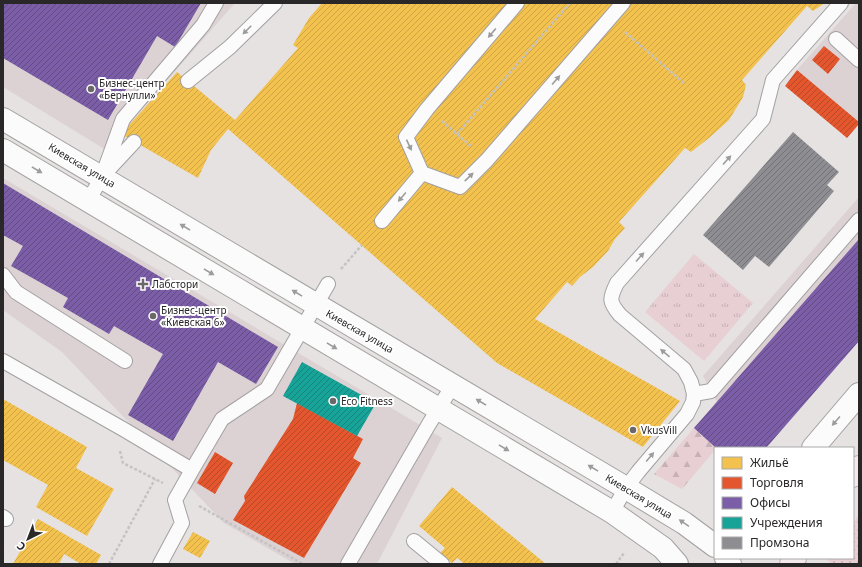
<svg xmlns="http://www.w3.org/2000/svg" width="862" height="567" font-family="'Noto Sans',sans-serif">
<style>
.built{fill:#dcd2d3}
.grass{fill:url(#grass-dots)}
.forest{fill:url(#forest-firs)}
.park{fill:url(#park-tufts)}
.homes{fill:url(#homes-hatch)}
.shops{fill:url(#shops-hatch)}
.offices{fill:url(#offices-hatch)}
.public{fill:url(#public-hatch)}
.industry{fill:url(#industry-hatch)}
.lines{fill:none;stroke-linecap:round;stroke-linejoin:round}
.service-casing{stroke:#a3a0a1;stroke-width:16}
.minor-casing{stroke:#a3a0a1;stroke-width:24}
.tertiary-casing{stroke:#a3a0a1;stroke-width:24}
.primary-casing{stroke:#bcabaf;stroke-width:24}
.path{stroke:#c4c3c3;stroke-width:2.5;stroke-dasharray:3 2;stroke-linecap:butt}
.service{stroke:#fbfbfb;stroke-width:14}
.minor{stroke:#fbfbfb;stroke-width:22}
.tertiary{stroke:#fbfbfb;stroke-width:22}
.primary{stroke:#f4eaed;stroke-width:22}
.oneway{fill:#9d9c9c}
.poi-dot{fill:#6c6869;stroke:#fff;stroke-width:1.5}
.labels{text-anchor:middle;stroke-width:4;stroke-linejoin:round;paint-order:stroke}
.poi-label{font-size:10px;fill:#2a2728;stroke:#fff;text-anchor:start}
.street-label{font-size:10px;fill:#2a2728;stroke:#fff}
</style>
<defs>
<pattern id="grass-dots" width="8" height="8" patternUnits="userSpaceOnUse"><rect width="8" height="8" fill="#e7cfd4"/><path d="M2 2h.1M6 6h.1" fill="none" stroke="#c6b2b6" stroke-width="1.8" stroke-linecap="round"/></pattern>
<pattern id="forest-firs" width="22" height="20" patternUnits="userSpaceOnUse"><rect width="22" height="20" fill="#e7cfd4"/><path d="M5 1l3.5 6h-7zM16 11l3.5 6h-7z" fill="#c6b2b6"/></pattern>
<pattern id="park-tufts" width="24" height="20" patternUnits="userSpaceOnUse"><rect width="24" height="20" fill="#e7cfd4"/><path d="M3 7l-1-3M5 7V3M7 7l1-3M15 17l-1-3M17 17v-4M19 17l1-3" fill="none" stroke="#c6b2b6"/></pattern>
<pattern id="homes-hatch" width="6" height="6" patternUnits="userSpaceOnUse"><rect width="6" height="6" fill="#f2c14e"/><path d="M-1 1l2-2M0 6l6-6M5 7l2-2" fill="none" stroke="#d0a644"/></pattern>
<pattern id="shops-hatch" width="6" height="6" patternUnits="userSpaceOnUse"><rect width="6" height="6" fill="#e4572e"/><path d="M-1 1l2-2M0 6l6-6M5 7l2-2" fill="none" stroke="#b94827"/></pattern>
<pattern id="offices-hatch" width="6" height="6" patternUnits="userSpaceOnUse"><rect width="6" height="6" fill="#7b5ea7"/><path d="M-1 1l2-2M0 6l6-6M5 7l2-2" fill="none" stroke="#604a80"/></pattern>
<pattern id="public-hatch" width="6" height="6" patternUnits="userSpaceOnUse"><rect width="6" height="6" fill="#17a398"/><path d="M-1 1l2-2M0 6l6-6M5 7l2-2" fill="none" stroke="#15857c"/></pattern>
<pattern id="industry-hatch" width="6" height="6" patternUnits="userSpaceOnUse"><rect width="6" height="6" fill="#8d8d92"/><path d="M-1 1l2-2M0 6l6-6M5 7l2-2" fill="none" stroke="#737377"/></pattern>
</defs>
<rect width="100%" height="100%" fill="#e6e2e2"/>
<!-- built -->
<path class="built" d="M 3,3 L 235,3 L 106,150 L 3,87 Z
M 856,3 L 859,3 L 859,122 L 797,70 Z
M 3,178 L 442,438 L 377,564 L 295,564 L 224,523 L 62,352 L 3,310 Z
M 859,197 L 859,341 L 766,448 L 716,448 L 694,428 L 717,402 L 703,376 Z"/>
<!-- grass -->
<path class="grass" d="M 859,515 L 859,561 L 857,564 L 832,564 L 827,560 L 828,558 L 853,558 L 853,523 Z"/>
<!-- forest -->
<path class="forest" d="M 694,428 L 716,448 L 715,448 L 715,450 L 682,489 L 654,474 Z"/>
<!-- park -->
<path class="park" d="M 694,254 L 753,303 L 704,361 L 645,312 Z"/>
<!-- homes -->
<path class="homes" d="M 322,3 L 825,3 L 813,11 L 807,6 L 742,80 L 746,85 L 743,97 L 729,120 L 709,138 L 691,152 L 685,148 L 619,222 L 625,228 L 615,239 L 608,251 L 593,267 L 580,277 L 572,286 L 567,282 L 535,319 L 680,401 L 643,447 L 497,363 L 228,129 L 211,150 L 198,178 L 121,134 L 177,72 L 235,120 L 298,48 L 293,45 L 309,18 Z
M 3,399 L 87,447 L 76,468 L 114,489 L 87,536 L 36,507 L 48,485 L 3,460 Z
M 452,487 L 546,564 L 465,564 L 457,558 L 452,563 L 440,553 L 445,548 L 419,526 Z
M 38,519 L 101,555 L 96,564 L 81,564 L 64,554 L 59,564 L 13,564 Z
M 193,532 L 210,541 L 200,558 L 183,549 Z"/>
<!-- shops -->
<path class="shops" d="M 824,46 L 840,59 L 828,74 L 812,60 Z
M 797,70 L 859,122 L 859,124 L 847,138 L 785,86 Z
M 297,403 L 363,439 L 353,458 L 361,463 L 304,558 L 233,520 L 245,501 L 244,496 L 293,419 Z
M 215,452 L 233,463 L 215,494 L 197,483 Z"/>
<!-- offices -->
<path class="offices" d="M 3,3 L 201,3 L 175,47 L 157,36 L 108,120 L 3,58 Z
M 3,183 L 278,347 L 256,384 L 218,362 L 173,441 L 128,415 L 163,354 L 114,326 L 109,334 L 63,307 L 68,298 L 11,266 L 23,246 L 3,235 Z
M 859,239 L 859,341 L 766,448 L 716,448 L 694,428 Z"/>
<!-- public -->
<path class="public" d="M 302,362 L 376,403 L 357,436 L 283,396 Z"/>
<!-- industry -->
<path class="industry" d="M 793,132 L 839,172 L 827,185 L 834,191 L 769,267 L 755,256 L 743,270 L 703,235 Z"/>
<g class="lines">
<!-- service casing -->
<g class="service-casing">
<path id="service" d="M 517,3 L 427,109 L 406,137 L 422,173 L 460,187 L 487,160 L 623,3
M 836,39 L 859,60
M 188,81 L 230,47 L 275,3
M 107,171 L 134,142
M 88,201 L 102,177 L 123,119 L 203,25 L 216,3
M 382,221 L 422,173
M 3,275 L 16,292 L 125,361
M 3,361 L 123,429 L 192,470 L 222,419 L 267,389 L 328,284
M 694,394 L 711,391 L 859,220
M 612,512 L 626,488 L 638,472 L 687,414 L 693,402 L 694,394 L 691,382 L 684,369 L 620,315 C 609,302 609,299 617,283 L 763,119 L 773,80 L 841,3
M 3,517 L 6,519
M 414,541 L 442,564
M 160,564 L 182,523 L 175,500 L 192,470
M 348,564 L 429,424 L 453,385"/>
</g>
<!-- minor casing -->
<g class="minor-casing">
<path id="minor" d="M 3,119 L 626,488 L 684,523 L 715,546
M 813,448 L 859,394
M 726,558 L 730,564"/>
</g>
<!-- tertiary casing -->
<g class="tertiary-casing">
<path id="tertiary" d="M 3,150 L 612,512 L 663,548 L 677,564"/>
</g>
<!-- primary casing -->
<g class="primary-casing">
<path id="primary" d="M 853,476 L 859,467
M 791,564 L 795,558"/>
</g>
<!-- path -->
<path class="path" d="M 625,32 L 685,84
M 442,121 L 472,147
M 457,134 L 570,3
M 341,269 L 362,245
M 120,451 L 123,463 L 163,483
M 199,506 L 303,564
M 109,564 L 155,479
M 616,564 L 624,553"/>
<!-- service -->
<use href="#service" class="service"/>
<!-- minor -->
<use href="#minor" class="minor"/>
<!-- tertiary -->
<use href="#tertiary" class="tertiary"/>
<!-- primary -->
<use href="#primary" class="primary"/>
</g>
<!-- one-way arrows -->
<defs><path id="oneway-solid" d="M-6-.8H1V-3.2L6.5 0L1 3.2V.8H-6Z"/></defs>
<g class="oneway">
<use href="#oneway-solid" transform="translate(247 30) rotate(135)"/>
<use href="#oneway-solid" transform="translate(492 33) rotate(130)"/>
<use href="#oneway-solid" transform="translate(556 80) rotate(-49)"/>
<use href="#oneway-solid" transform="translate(409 145) rotate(65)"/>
<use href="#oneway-solid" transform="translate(727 160) rotate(-48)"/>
<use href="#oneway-solid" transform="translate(37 170) rotate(31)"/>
<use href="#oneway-solid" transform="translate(469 177) rotate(-44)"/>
<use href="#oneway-solid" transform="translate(402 197) rotate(130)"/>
<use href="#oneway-solid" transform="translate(185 227) rotate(-149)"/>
<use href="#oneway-solid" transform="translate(640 257) rotate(-48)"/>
<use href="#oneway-solid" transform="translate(209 272) rotate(31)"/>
<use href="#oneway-solid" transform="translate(297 293) rotate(-149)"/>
<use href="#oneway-solid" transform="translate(332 346) rotate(31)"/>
<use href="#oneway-solid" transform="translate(665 353) rotate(-140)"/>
<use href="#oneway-solid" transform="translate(481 402) rotate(-149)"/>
<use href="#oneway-solid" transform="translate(836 421) rotate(131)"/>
<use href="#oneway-solid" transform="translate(504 448) rotate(31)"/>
<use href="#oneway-solid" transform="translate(650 457) rotate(-50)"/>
<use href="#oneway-solid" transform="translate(593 468) rotate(-149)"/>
<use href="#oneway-solid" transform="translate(684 523) rotate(-146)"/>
</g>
<!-- markers -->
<g class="poi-dot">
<circle cx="91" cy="89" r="4"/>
<path d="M141 278h4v4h4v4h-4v4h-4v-4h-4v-4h4z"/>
<circle cx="153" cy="316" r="4"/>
<circle cx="333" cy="401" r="4"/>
<circle cx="633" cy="430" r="4"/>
</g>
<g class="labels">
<!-- poi labels -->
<g class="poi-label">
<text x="99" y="87">Бизнес-центр<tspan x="99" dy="12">«Бернулли»</tspan></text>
<text x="152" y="288">Лабстори</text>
<text x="161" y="314">Бизнес-центр<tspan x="161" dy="12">«Киевская 6»</tspan></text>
<text x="341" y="405">Eco Fitness</text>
<text x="641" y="434">VkusVill</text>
</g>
<!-- street labels -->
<g class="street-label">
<text transform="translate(82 165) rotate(31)" y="4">Киевская улица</text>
<text transform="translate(360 331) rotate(30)" y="4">Киевская улица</text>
<text transform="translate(639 496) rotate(31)" y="4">Киевская улица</text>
</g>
</g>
<!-- border -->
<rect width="862" height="567" fill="none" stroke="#2a2728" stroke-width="8"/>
<!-- legend -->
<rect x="714" y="447" width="140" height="112" fill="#ffffff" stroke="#aaa9a9"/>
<rect x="722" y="457" width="20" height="12" fill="#f2c14e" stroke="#aaa9a9"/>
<text x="750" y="467" font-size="12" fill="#2a2728">Жильё</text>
<rect x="722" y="477" width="20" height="12" fill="#e4572e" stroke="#aaa9a9"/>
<text x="750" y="487" font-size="12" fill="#2a2728">Торговля</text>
<rect x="722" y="497" width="20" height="12" fill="#7b5ea7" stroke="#aaa9a9"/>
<text x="750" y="507" font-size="12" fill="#2a2728">Офисы</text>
<rect x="722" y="517" width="20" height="12" fill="#17a398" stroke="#aaa9a9"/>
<text x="750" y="527" font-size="12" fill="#2a2728">Учреждения</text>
<rect x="722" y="537" width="20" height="12" fill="#8d8d92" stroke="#aaa9a9"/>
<text x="750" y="547" font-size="12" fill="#2a2728">Промзона</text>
<!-- north arrow -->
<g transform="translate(28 539) rotate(222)" stroke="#ffffff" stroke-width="3" paint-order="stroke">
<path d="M0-3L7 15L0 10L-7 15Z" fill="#2a2728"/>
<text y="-6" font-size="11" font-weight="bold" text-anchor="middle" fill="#2a2728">С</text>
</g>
</svg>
